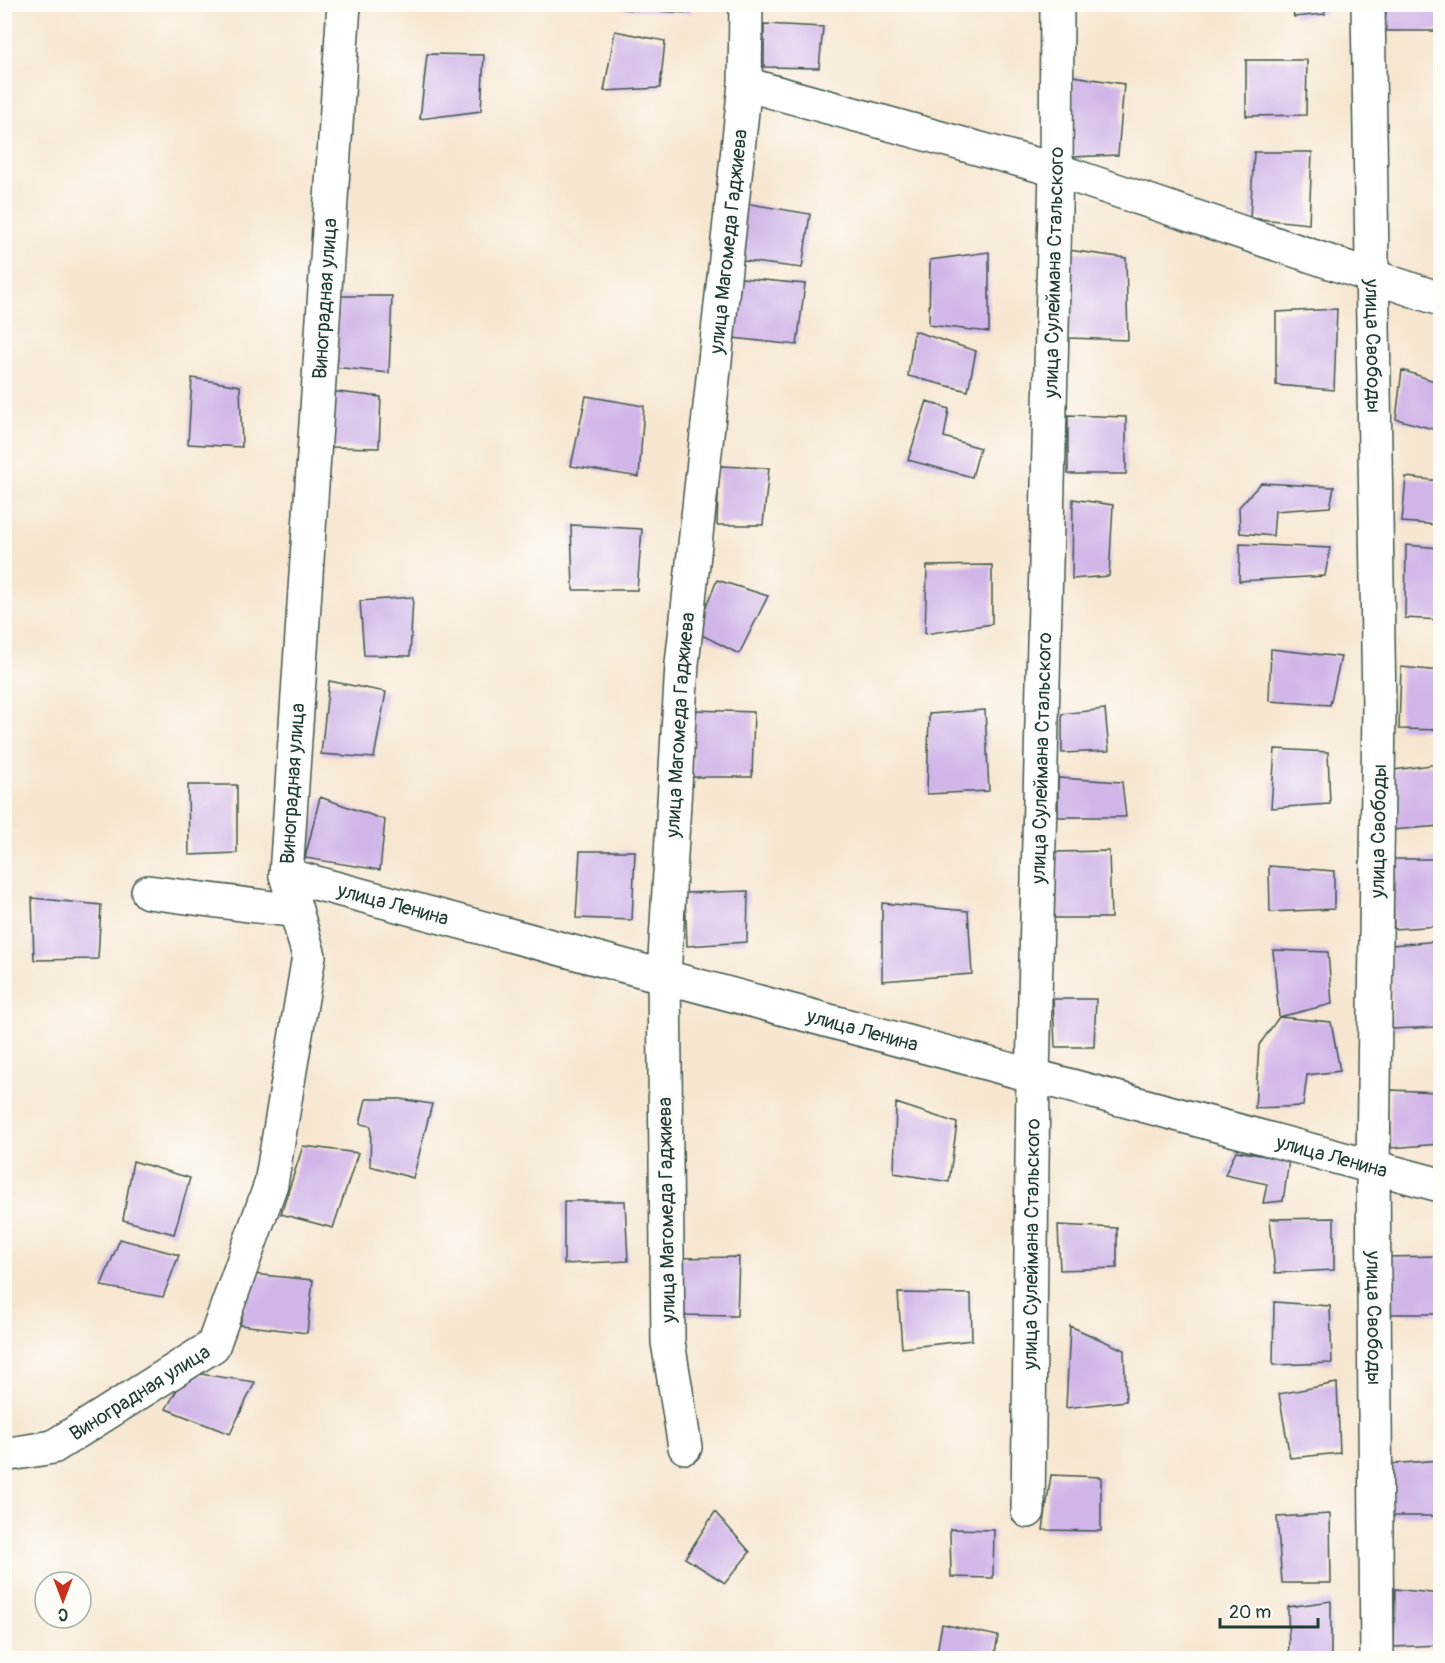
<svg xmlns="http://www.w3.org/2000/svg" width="1445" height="1663" font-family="Pangolin,sans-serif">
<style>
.building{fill:#d0b5e8}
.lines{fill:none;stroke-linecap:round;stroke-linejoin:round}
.minor-casing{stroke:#3f564b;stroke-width:36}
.minor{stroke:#fff;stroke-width:33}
.labels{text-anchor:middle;stroke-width:6;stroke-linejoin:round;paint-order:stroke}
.street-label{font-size:20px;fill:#1f3d34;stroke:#fdfcf7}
</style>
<rect width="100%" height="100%" fill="#fdfcf7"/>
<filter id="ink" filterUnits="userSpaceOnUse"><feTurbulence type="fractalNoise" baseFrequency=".0167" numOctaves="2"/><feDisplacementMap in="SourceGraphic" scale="12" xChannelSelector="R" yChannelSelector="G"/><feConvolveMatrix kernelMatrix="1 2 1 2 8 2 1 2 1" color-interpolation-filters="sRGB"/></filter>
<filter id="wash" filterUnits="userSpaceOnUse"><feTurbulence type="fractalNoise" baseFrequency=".008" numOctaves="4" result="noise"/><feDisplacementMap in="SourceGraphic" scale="24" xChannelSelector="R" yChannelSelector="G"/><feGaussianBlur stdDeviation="1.35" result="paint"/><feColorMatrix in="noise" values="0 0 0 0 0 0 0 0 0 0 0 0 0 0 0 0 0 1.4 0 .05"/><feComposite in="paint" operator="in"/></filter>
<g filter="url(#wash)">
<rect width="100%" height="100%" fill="#f6e6d0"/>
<g id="blocks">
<!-- building -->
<path class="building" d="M 622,4 L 692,4 L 691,13 L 623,9 Z
M 1292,4 L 1324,4 L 1325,14 L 1294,17 Z
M 1387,4 L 1440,4 L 1440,31 L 1384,31 Z
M 764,24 L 823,27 L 819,68 L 764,67 Z
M 615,31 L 665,41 L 660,88 L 604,91 Z
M 427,54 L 484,55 L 481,111 L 420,119 Z
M 1246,60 L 1307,60 L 1306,115 L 1246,116 Z
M 1073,76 L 1124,84 L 1118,155 L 1072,157 Z
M 1254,152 L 1312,152 L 1309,224 L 1250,218 Z
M 744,203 L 810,214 L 802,268 L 737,260 Z
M 1068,250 L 1126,258 L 1128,340 L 1068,338 Z
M 989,252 L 989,332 L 929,325 L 930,260 Z
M 741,278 L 805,284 L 797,345 L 733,338 Z
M 339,296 L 392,296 L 389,373 L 334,367 Z
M 1337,309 L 1334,390 L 1276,385 L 1276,312 Z
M 914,331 L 976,351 L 968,391 L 908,376 Z
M 1402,370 L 1440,383 L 1440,431 L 1396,419 Z
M 192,378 L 240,386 L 242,447 L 188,444 Z
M 329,391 L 381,397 L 379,448 L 327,447 Z
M 586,396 L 644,406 L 639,477 L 571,466 Z
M 927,401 L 949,409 L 944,437 L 980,448 L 972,477 L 908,460 Z
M 1068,415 L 1126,417 L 1126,474 L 1068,474 Z
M 719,466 L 769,468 L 763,525 L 717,525 Z
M 1406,477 L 1440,481 L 1440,525 L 1402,522 Z
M 1261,483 L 1334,487 L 1330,507 L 1275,511 L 1273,536 L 1240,533 L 1239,507 Z
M 1073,499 L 1113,505 L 1109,576 L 1072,579 Z
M 571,525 L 642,529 L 637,590 L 573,590 Z
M 1240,544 L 1330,548 L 1325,576 L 1239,581 Z
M 1406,545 L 1440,548 L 1440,620 L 1405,618 Z
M 992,565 L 992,624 L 925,634 L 927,566 Z
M 717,580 L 768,596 L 739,654 L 696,632 Z
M 413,597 L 410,656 L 364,655 L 360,601 Z
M 1271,649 L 1341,657 L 1330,705 L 1269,701 Z
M 1401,667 L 1440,671 L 1440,730 L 1399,729 Z
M 329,681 L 386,692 L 374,758 L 321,754 Z
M 1105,709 L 1109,751 L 1062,753 L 1062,714 Z
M 694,710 L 754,712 L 752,777 L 692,777 Z
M 985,710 L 989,791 L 927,794 L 929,714 Z
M 1275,749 L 1328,752 L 1330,804 L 1271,808 Z
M 1438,764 L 1440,826 L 1392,830 L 1394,770 Z
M 1058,778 L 1122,782 L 1126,817 L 1058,817 Z
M 188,785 L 237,785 L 237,853 L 189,855 Z
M 320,797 L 385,820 L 380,870 L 305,858 Z
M 580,851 L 635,851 L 632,920 L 576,918 Z
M 1109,851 L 1111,918 L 1053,918 L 1053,852 Z
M 1392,859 L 1440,859 L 1440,926 L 1394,929 Z
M 1269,866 L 1334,871 L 1334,909 L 1270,912 Z
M 748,891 L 747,942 L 687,946 L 685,893 Z
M 32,898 L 101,905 L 98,959 L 34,960 Z
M 882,903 L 968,911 L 972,974 L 882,981 Z
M 1440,941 L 1440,1027 L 1392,1029 L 1391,945 Z
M 1273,950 L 1328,952 L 1332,1004 L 1279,1017 Z
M 1053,999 L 1096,999 L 1094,1047 L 1055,1047 Z
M 1279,1017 L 1331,1022 L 1340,1071 L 1307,1075 L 1303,1106 L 1255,1108 L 1259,1045 Z
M 1390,1090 L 1440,1092 L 1440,1144 L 1391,1148 Z
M 366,1099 L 400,1099 L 432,1104 L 413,1178 L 370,1166 L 371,1126 L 360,1124 Z
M 896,1103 L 957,1123 L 949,1182 L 894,1173 Z
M 303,1146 L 358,1153 L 333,1228 L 281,1214 Z
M 1236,1151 L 1289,1160 L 1283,1201 L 1263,1203 L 1267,1184 L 1225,1175 Z
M 133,1161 L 190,1178 L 174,1234 L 123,1220 Z
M 564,1201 L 625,1201 L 628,1261 L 564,1264 Z
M 1334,1218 L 1334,1270 L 1275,1273 L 1270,1219 Z
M 1058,1225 L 1117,1228 L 1117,1268 L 1060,1270 Z
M 120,1239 L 179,1255 L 163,1297 L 101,1286 Z
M 1440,1256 L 1440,1314 L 1386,1314 L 1385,1257 Z
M 739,1257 L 737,1316 L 678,1315 L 678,1258 Z
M 252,1274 L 313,1280 L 307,1333 L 240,1325 Z
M 898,1293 L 971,1294 L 972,1340 L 902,1348 Z
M 1274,1302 L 1330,1306 L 1332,1363 L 1273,1365 Z
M 1070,1326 L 1124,1350 L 1126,1401 L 1066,1408 Z
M 187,1372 L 255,1382 L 230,1434 L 166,1409 Z
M 1337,1383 L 1340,1453 L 1290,1458 L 1279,1394 Z
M 1440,1460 L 1440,1516 L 1388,1516 L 1390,1464 Z
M 1051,1475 L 1101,1477 L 1101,1531 L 1043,1530 Z
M 715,1512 L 750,1552 L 725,1583 L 685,1558 Z
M 1330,1514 L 1331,1583 L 1282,1583 L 1277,1517 Z
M 950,1529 L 994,1530 L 993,1578 L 951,1577 Z
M 1395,1589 L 1440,1594 L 1440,1645 L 1394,1647 Z
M 1331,1601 L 1331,1658 L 1289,1658 L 1288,1607 Z
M 942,1624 L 998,1636 L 994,1658 L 936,1658 Z"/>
</g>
</g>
<g filter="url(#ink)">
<use href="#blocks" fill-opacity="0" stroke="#3f564b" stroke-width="1.5"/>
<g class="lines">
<!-- minor casing -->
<g class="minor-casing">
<g id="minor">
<path id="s1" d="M 1368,4 L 1379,708 L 1373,1167 L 1377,1658"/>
<path d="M 745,84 L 1056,170 L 1440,299"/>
<path id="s2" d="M 286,875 L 1440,1185"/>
<path d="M 148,892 L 296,911"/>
<path id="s3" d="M 685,1447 L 668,1342 L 664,976 L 682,664 L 745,84 L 746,4"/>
<path id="s4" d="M 4,1455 L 53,1447 L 213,1346 L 271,1184 L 309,956 L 286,875 L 344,4"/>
<path id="s5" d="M 1028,1511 L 1033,1076 L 1056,170 L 1057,4"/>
</g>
</g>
<!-- minor -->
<use href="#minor" class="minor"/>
</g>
</g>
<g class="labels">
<!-- street labels -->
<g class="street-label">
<text dy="7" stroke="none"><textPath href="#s3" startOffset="1210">улица Магомеда Гаджиева</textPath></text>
<text dy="7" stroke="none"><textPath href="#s5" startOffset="1239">улица Сулеймана Стальского</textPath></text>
<text dy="7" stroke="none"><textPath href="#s4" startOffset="1304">Виноградная улица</textPath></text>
<text dy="7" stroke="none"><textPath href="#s1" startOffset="342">улица Свободы</textPath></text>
<text dy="7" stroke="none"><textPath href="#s3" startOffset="724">улица Магомеда Гаджиева</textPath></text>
<text dy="7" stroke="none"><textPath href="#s5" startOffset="753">улица Сулеймана Стальского</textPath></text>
<text dy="7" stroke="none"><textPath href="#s4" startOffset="818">Виноградная улица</textPath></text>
<text transform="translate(1378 831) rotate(-89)" y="7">улица Свободы</text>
<text dy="7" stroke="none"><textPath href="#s2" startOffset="111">улица Ленина</textPath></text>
<text dy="7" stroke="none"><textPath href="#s2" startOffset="597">улица Ленина</textPath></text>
<text dy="7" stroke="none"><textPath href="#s2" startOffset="1083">улица Ленина</textPath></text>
<text transform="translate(666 1210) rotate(-91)" y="7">улица Магомеда Гаджиева</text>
<text dy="7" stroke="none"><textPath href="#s5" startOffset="267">улица Сулеймана Стальского</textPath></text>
<text dy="7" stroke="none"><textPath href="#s1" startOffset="1314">улица Свободы</textPath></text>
<text dy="7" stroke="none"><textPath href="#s4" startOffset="152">Виноградная улица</textPath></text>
</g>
</g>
<!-- margin -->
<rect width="1445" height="1663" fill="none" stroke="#fdfcf7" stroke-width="24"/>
<!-- north arrow -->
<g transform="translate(63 1600) rotate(180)"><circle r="28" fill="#fdfcf7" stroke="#a4b0a9" stroke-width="1.5"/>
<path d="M0-4.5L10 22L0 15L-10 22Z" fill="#c8321e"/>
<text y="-9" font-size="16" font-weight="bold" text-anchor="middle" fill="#1f3d34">С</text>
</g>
<!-- scale -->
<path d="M1220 1618v9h98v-9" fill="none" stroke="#1f3d34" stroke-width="3"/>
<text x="1229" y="1618" font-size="18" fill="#1f3d34" stroke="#fdfcf7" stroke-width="4.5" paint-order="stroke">20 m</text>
</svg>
